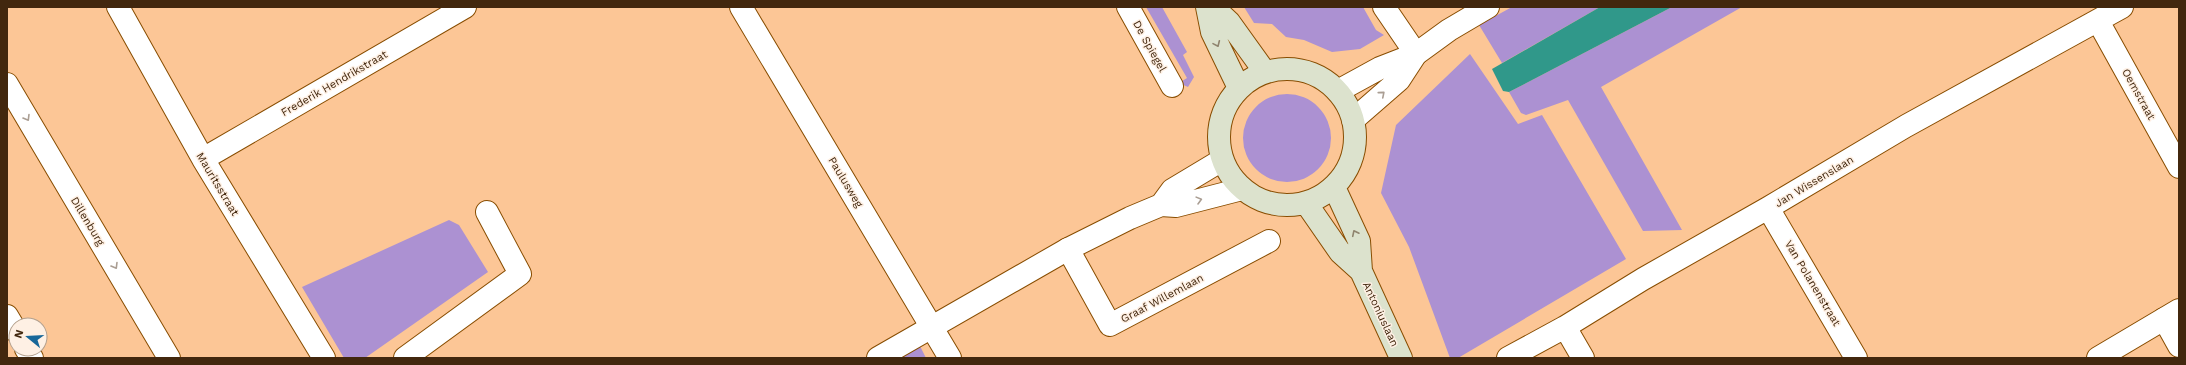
<svg xmlns="http://www.w3.org/2000/svg" width="2186" height="365" font-family="'Work Sans',sans-serif">
<style>
.green{fill:#ac91d2}
.water{fill:#30988a}
.lines{fill:none;stroke-linecap:round;stroke-linejoin:round}
.pedestrian-casing{stroke:#884d01;stroke-width:24}
.minor-casing{stroke:#884d01;stroke-width:24}
.tertiary-casing{stroke:#884d01;stroke-width:24}
.secondary-casing{stroke:#884d01;stroke-width:24}
.pedestrian{stroke:#fff;stroke-width:22}
.minor{stroke:#fff;stroke-width:22}
.tertiary{stroke:#fff;stroke-width:22}
.secondary{stroke:#dce2cd;stroke-width:22}
.oneway{stroke:#8f846e}
.oneway2{stroke:#aa9e93}
.labels{text-anchor:middle;stroke-width:3;stroke-linejoin:round;paint-order:stroke}
.street-label{font-size:11px;fill:#42270e;stroke:#fef0e4}
</style>
<rect width="100%" height="100%" fill="#fcc696"/>
<!-- green -->
<path class="green" d="M 1146,7 L 1162,7 L 1187,52 L 1183,55 L 1194,77 L 1188,87 L 1179,83 L 1187,78 Z
M 1244,7 L 1363,7 L 1376,30 L 1384,35 L 1360,49 L 1332,52 L 1304,40 L 1286,37 L 1272,24 L 1254,23 Z
M 1512,7 L 1600,7 L 1502,63 L 1479,25 Z
M 1672,7 L 1742,7 L 1601,87 L 1682,230 L 1643,231 L 1568,100 L 1526,115 L 1521,113 L 1509,92 Z
M 1470,54 L 1518,124 L 1542,115 L 1626,259 L 1458,358 L 1450,358 L 1409,247 L 1381,193 L 1396,125 Z
M1243 138a44 44 0 1 1 88 0a44 44 0 1 1-88 0Z
M 449,220 L 459,225 L 488,272 L 365,358 L 344,358 L 302,287 Z
M 920,346 L 926,358 L 899,358 Z"/>
<!-- water -->
<path class="water" d="M 1600,7 L 1672,7 L 1509,92 L 1503,91 L 1492,69 Z"/>
<g class="lines">
<!-- pedestrian casing -->
<g class="pedestrian-casing">
<path id="pedestrian" d="M 7,316 L 16,331
M 2164,319 L 2179,346
M 26,349 L 32,358"/>
</g>
<!-- minor casing -->
<g class="minor-casing">
<path id="minor" d="M 118,7 L 203,159 L 324,358
M 741,7 L 950,358
M 1128,7 L 1172,86
M 1384,7 L 1416,54
M 2098,21 L 2179,167
M 7,84 L 169,358
M 203,159 L 465,7
M 1768,208 L 1856,358
M 1068,249 L 1110,325 L 1269,241
M 1565,327 L 1583,358
M 405,358 L 520,274 L 487,212
M 1508,358 L 1565,327 L 1643,279 L 1768,208 L 1906,126 L 2122,7
M 2098,358 L 2179,310"/>
</g>
<!-- tertiary casing -->
<g class="tertiary-casing">
<path id="tertiary" d="M 1338,91 L 1380,68 L 1416,54 L 1449,30 L 1488,7
M 1353,120 L 1399,80 L 1416,54
M 1161,205 L 1172,190 L 1222,160
M 878,358 L 1068,249 L 1130,218 L 1161,205 L 1176,206 L 1242,189"/>
</g>
<!-- secondary casing -->
<g class="secondary-casing">
<path id="secondary" d="M 1207,7 L 1212,32 L 1239,88
M 1213,7 L 1229,22 L 1265,72
M1219 137a68 68 0 1 1 136 0a68 68 0 1 1-136 0Z
M 1334,187 L 1359,241 L 1361,271 L 1401,358
M 1306,203 L 1340,252 L 1361,271"/>
</g>
<!-- pedestrian -->
<use href="#pedestrian" class="pedestrian"/>
<!-- minor -->
<use href="#minor" class="minor"/>
<!-- tertiary -->
<use href="#tertiary" class="tertiary"/>
<!-- secondary -->
<use href="#secondary" class="secondary"/>
</g>
<!-- one-way arrows -->
<defs><path id="oneway-chevron" d="M-2-3.5L2.5 0L-2 3.5" fill="none" stroke-width="1.6" stroke-linecap="round" stroke-linejoin="round"/></defs>
<g class="oneway">
<use href="#oneway-chevron" transform="translate(1217 44) rotate(66)"/>
<use href="#oneway-chevron" transform="translate(1355 233) rotate(-116)"/>
</g>
<g class="oneway2">
<use href="#oneway-chevron" transform="translate(1382 94) rotate(-41)"/>
<use href="#oneway-chevron" transform="translate(27 118) rotate(59)"/>
<use href="#oneway-chevron" transform="translate(1199 200) rotate(-15)"/>
<use href="#oneway-chevron" transform="translate(115 266) rotate(59)"/>
</g>
<g class="labels">
<!-- street labels -->
<g class="street-label">
<text transform="translate(1150 46) rotate(61)" y="4">De Spiegel</text>
<text transform="translate(334 83) rotate(-30)" y="4">Frederik Hendrikstraat</text>
<text transform="translate(2139 94) rotate(61)" y="4">Oemstraat</text>
<text transform="translate(1814 181) rotate(-31)" y="4">Jan Wissenslaan</text>
<text transform="translate(846 182) rotate(59)" y="4">Paulusweg</text>
<text transform="translate(218 184) rotate(59)" y="4">Mauritsstraat</text>
<text transform="translate(88 221) rotate(59)" y="4">Dillenburg</text>
<text transform="translate(1813 283) rotate(59)" y="4">Van Polanenstraat</text>
<text transform="translate(1162 298) rotate(-28)" y="4">Graaf Willemlaan</text>
<text transform="translate(1381 314) rotate(65)" y="4">Antoniuslaan</text>
</g>
</g>
<!-- border -->
<rect width="2186" height="365" fill="none" stroke="#42270e" stroke-width="16"/>
<!-- north arrow -->
<g transform="translate(28 337) rotate(288)"><circle r="19" fill="#fef0e4" stroke="#b3a08e"/>
<path d="M0-3L7 15L0 10L-7 15Z" fill="#186799"/>
<text y="-6" font-size="11" font-weight="bold" text-anchor="middle" fill="#42270e">N</text>
</g>
</svg>
